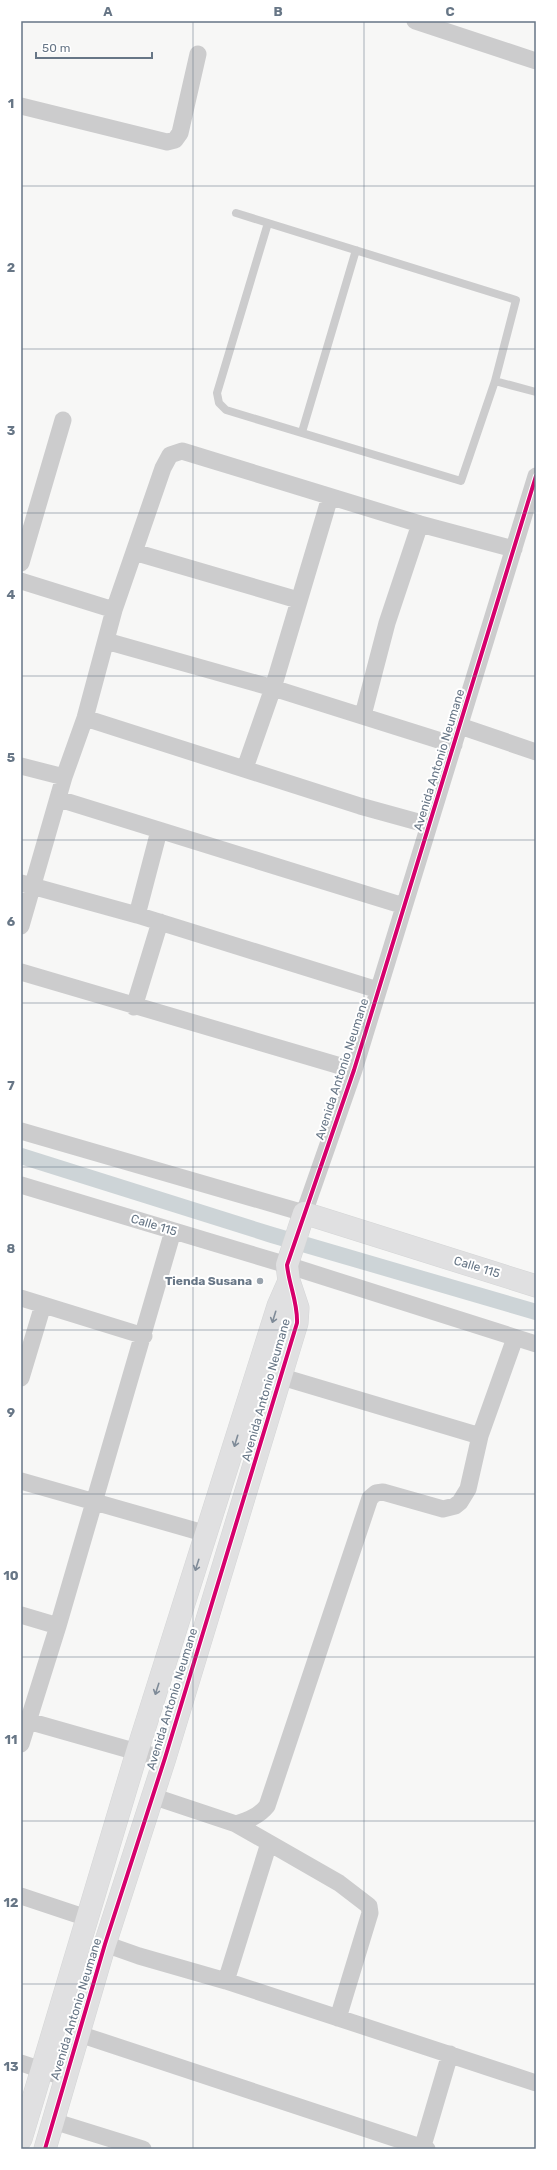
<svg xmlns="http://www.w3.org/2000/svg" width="557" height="2170" font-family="Rubik,sans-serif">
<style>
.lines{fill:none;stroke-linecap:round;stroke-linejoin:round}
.canal{stroke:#cdd4d7;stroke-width:16}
.secondary-casing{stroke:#d4d5d6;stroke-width:23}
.lane{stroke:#cccccd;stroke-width:8}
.street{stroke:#cccccd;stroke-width:17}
.secondary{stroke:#e0e0e1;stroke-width:22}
.cycleway-casing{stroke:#fff;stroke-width:6}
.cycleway{stroke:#d6006c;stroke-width:4}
.oneway{stroke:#7f8b98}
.grid{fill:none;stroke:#677686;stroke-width:1;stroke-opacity:0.55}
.poi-dot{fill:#99a3ad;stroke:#fff;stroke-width:1.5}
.labels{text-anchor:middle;stroke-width:4;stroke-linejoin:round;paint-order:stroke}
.street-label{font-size:12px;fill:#677686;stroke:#fff}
.poi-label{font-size:12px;font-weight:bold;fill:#677686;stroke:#fff;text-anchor:end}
.neatline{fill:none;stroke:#677686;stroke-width:1.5}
.grid-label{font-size:13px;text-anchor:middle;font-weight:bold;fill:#677686}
</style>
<rect width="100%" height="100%" fill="#f7f7f6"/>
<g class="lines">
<!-- canal -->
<path class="canal" d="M 21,1156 L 272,1235 L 536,1312"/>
<!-- secondary casing -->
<g class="secondary-casing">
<path id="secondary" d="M 21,2139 L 137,1752 L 278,1306 L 289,1281
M 45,2149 L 105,1944 L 165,1758 L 297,1323 L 298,1308 L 289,1281 L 287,1265 L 304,1213 L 536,1286"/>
</g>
<!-- lane -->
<path class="lane" d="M 236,213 L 516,300 L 495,381 L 536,392
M 268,223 L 217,393 L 219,403 L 226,410 L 461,481 L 495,381
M 302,432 L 356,250"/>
<!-- street -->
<path class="street" d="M 415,21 L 536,61
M 21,106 L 167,142 L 175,140 L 180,133 L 198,54
M 134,552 L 298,600
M 21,563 L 63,420
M 21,581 L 114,610
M 106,641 L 273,688 L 454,745
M 363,715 L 387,623 L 420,524
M 85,718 L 360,806 L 429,825
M 460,726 L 536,752
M 21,766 L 64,777
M 245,768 L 273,688 L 330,497
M 59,799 L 404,906
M 21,883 L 137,915 L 378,990
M 137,915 L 159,831
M 21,926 L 64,777 L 85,718 L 114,610 L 163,468 L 170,455 L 182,451 L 420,524 L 514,549
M 21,972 L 354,1070
M 134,1007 L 160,922
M 21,1131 L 304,1213 L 354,1070 L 536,476
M 21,1185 L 287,1265 L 536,1344
M 21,1298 L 144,1336
M 282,1377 L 480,1436
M 21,1378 L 43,1305
M 21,1481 L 207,1534
M 21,1615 L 58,1626
M 21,1719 L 137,1752 L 165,1758
M 21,1744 L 58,1626 L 173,1231
M 152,1796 L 236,1824 C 248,1820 259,1816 267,1806 L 370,1498 L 376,1493 L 383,1492 L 443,1509 L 455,1506 L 460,1502 L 468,1489 L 480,1436 L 515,1338
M 236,1824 L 339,1883 L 369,1906 L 370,1913 L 338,2018
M 21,1896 L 87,1918
M 105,1944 L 139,1956 L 226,1981 L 536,2083
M 226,1981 L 269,1843
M 79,2034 L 427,2149
M 21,2063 L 66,2078
M 53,2121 L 143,2149
M 422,2149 L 450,2054"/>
<!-- secondary -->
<use href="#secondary" class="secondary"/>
<!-- cycleway casing -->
<g class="cycleway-casing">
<path id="cycleway" d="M 45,2149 L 105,1944 L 165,1758 L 297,1323 C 298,1303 289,1285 287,1265 L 354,1070 L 536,476"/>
</g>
<!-- cycleway -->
<use href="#cycleway" class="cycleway"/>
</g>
<!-- one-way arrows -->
<defs><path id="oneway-shaft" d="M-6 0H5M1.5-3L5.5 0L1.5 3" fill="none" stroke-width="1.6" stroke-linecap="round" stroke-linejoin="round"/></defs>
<g class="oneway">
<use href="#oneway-shaft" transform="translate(274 1317) rotate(107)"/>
<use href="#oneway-shaft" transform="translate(236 1441) rotate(107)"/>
<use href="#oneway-shaft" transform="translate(197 1565) rotate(108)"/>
<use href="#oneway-shaft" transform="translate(157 1689) rotate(108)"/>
</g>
<!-- grid -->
<path class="grid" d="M 193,21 L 193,2149M 364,21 L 364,2149M 21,186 L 536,186M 21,349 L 536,349M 21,513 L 536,513M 21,676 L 536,676M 21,840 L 536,840M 21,1003 L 536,1003M 21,1167 L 536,1167M 21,1330 L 536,1330M 21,1494 L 536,1494M 21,1657 L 536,1657M 21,1821 L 536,1821M 21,1984 L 536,1984"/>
<!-- markers -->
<circle class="poi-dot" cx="260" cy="1281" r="4"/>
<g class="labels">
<!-- street labels -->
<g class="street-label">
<text transform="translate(439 760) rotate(-73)" y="4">Avenida Antonio Neumane</text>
<text transform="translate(342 1069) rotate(-72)" y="4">Avenida Antonio Neumane</text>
<text transform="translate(154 1225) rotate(17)" y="4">Calle 115</text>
<text transform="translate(477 1267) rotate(17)" y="4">Calle 115</text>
<text transform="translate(266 1390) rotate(-74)" y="4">Avenida Antonio Neumane</text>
<text transform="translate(172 1699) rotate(-73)" y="4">Avenida Antonio Neumane</text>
<text transform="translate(76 2009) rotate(-73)" y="4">Avenida Antonio Neumane</text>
</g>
<!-- poi labels -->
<g class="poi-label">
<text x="252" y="1285">Tienda Susana</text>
</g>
</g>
<!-- border -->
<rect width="557" height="2170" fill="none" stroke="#ffffff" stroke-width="44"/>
<!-- scale -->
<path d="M36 52v6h116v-6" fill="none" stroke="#677686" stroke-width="2"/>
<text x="42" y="52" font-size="12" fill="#677686" stroke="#ffffff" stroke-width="3" paint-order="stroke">50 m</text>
<rect x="22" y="22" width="513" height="2126" class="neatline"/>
<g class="grid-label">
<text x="108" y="16">A</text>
<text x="278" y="16">B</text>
<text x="450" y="16">C</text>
<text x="11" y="108">1</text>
<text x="11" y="272">2</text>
<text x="11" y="435">3</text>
<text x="11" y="599">4</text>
<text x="11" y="762">5</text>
<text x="11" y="926">6</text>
<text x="11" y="1090">7</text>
<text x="11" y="1253">8</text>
<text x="11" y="1417">9</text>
<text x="11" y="1580">10</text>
<text x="11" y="1744">11</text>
<text x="11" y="1907">12</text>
<text x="11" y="2071">13</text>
</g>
</svg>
